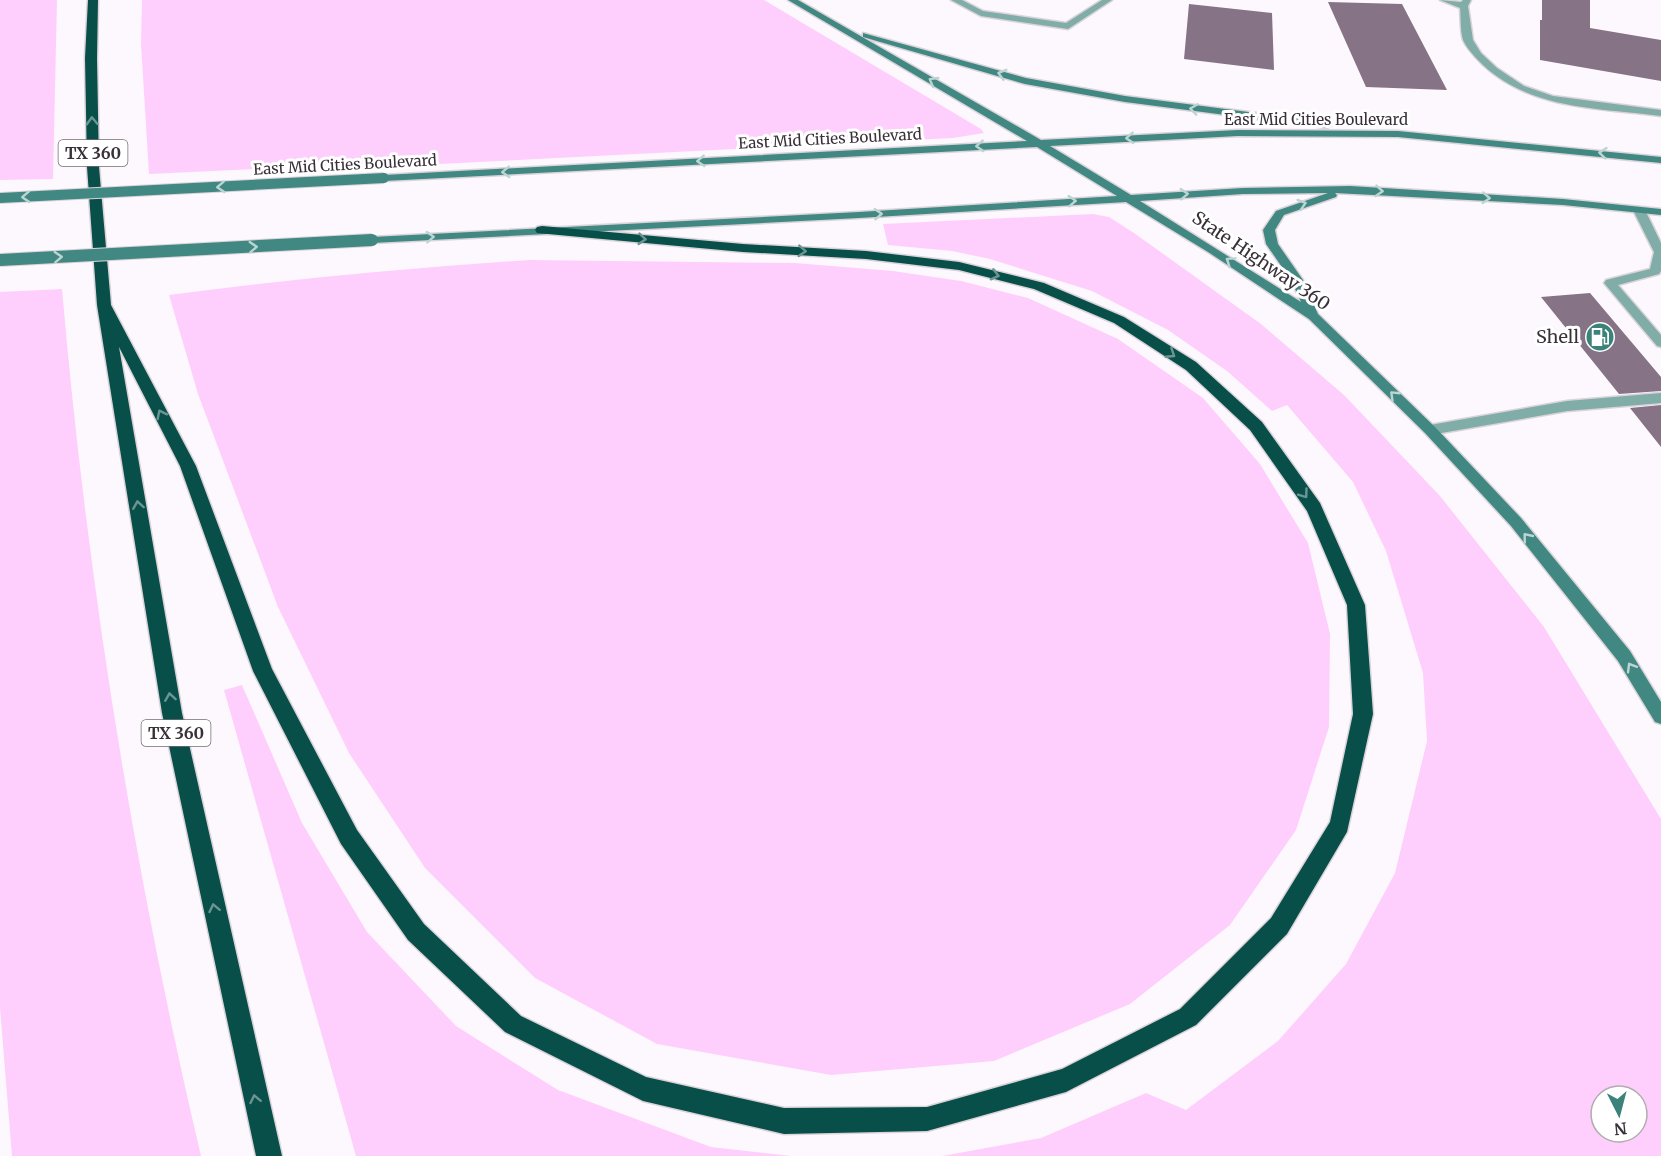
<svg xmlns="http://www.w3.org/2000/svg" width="1661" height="1156" font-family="Merriweather,serif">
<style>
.green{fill:#fecffc;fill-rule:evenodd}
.building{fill:#877386}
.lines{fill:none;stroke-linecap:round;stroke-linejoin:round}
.lane-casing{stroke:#dad4da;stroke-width:3}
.secondary-casing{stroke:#dad4da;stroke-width:3}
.highway-casing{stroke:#dad4da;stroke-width:3}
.lane{fill:#81ada8;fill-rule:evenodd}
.secondary{fill:#408881;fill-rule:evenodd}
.highway{fill:#084f4a;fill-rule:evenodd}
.secondary-bridge-far1-casing{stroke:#dad4da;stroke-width:12;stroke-linecap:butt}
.secondary-bridge-casing{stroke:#dad4da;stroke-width:14;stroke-linecap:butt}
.secondary-bridge-far1{stroke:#408881;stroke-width:10}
.secondary-bridge{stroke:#408881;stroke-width:12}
.oneway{stroke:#bcd5d3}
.oneway2{stroke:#6b9592}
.labels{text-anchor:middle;stroke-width:6;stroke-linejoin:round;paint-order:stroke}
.far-street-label{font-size:15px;fill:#393038;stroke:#fff}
.shield{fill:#fff;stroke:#746e74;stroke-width:1.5}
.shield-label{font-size:16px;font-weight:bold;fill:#393038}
.street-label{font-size:18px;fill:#393038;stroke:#fff}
.poi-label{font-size:18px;fill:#393038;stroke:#fff;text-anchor:end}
</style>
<rect width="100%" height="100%" fill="#fdf8fd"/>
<!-- green -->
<path class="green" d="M 0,0 L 57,0 L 53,179 L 0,180 Z
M 142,0 L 764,0 L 981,129 L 984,133 L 953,138 L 400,166 L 400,162 L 149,174 L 141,44 Z
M 1093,214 L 1109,217 L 1134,233 L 1261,324 L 1344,395 L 1440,496 L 1544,627 L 1661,819 L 1661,1156 L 942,1156 L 1041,1138 L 1146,1093 L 1186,1110 L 1278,1041 L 1346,964 L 1395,873 L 1427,741 L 1423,673 L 1386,551 L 1353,482 L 1287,405 L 1272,411 L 1227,371 L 1168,330 L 1092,291 L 990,259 L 952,251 L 888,245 L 883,224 ZM 1601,1096 L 1637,1096 L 1637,1132 L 1601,1132 Z
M 529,260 L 795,263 L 893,271 L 961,281 L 1028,298 L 1118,339 L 1203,398 L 1260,464 L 1308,543 L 1330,634 L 1329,727 L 1296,830 L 1230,925 L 1130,1004 L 994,1061 L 831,1075 L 657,1044 L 535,978 L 425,868 L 349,753 L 278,607 L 198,394 L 169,295 C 289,279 408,268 529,260 Z
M 62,289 C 87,580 134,872 201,1156 L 12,1156 L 0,1008 L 0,292 Z
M 242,685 L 302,823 L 367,932 L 456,1026 L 558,1090 L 711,1147 L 791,1156 L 356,1156 L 224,690 Z"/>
<!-- building -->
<path class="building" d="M 1542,0 L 1590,0 L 1590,28 L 1661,40 L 1661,81 L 1540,60 L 1540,20 L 1542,20 Z
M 1328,2 L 1402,4 L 1447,90 L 1366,87 Z
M 1189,4 L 1272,13 L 1274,70 L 1184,59 Z
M 1590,293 L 1661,377 L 1661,391 L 1619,394 L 1541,297 Z
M 1661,405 L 1661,447 L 1630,408 Z"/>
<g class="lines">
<!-- lane casing -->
<g class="lane-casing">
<path id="lane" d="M 951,0 L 962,0 L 983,11 L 1066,23 L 1102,0 L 1112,0 L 1068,29 L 981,16 Z
M 1440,0 L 1461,2 L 1463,0 L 1471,0 L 1468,6 L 1473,40 L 1481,53 L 1497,68 L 1524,86 L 1553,96 L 1661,110 L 1661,116 C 1600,108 1531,110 1483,65 C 1476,58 1467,49 1463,40 C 1460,30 1461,17 1460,8 Z
M 1639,207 L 1645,210 L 1661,243 L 1661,271 L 1659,274 L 1618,285 L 1661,335 L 1661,347 L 1657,346 L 1604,283 L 1606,280 L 1650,269 L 1654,252 L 1633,210 Z
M 1661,393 L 1661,403 L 1567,411 L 1430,435 L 1423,430 L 1430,425 L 1567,401 Z"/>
</g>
<!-- secondary casing -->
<g class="secondary-casing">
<path id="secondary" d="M 788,0 L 798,0 L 1041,140 L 1238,130 L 1398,131 L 1661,157 L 1661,163 L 1398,137 L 1238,136 L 1050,146 L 1131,195 L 1243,188 L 1350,186 L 1563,199 L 1661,209 L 1661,215 L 1563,205 L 1335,193 L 1337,195 L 1336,197 L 1284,215 L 1275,230 L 1278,244 L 1303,280 L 1318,314 L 1435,427 L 1521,518 L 1630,651 L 1661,702 L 1661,724 L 1655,722 L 1618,661 L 1511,526 L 1425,433 L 1309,319 L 1208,252 L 1126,202 L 859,218 L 372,243 L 366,240 L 372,237 L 859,212 L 1117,196 L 1037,147 L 384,181 L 379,178 L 384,175 L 1027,141 ZM 1328,193 L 1276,211 L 1263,230 L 1266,244 L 1291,280 L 1301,302 L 1140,201 L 1243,194 Z
M 863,33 L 1026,78 L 1125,96 L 1327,122 L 1332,125 L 1327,128 L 1125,102 L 1025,84 L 863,37 Z"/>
</g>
<!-- highway casing -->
<g class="highway-casing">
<path id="highway" d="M 88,0 L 98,0 L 97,58 L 99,167 L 111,305 L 196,466 L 272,669 L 357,830 L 424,924 L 521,1016 L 646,1077 L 784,1108 L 927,1107 L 1062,1069 L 1180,1009 L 1271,918 L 1330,822 L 1353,714 L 1347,605 L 1307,511 L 1250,430 L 1186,370 L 1114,323 L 1034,289 L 959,270 L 866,259 L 743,252 L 537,233 L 535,230 L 537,227 L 542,226 L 743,244 L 866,251 L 959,262 L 1044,283 L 1124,317 L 1196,362 L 1262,422 L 1320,503 L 1365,605 L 1373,714 L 1347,832 L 1287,934 L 1196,1025 L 1066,1092 L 927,1131 L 784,1134 L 643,1101 L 505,1032 L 408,940 L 341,844 L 253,671 L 180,466 L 119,347 L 182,713 L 282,1156 L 256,1156 L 162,713 L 97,305 L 87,167 L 85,58 Z"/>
</g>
<!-- lane -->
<use href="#lane" class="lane"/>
<!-- secondary -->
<use href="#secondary" class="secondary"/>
<!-- highway -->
<use href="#highway" class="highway"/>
<!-- secondary-bridge-far1 casing -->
<g class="secondary-bridge-far1-casing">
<path id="secondary-bridge-far1" d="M 0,198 L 384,178"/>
</g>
<!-- secondary-bridge casing -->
<g class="secondary-bridge-casing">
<path id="secondary-bridge" d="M 0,260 L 372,240"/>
</g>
<!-- secondary-bridge-far1 -->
<use href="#secondary-bridge-far1" class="secondary-bridge-far1"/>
<!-- secondary-bridge -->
<use href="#secondary-bridge" class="secondary-bridge"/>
</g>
<!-- one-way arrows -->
<defs><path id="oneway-chevron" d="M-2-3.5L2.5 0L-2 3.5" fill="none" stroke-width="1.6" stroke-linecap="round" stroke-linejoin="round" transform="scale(1.5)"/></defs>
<g class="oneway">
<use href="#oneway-chevron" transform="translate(1002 74) rotate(-164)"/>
<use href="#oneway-chevron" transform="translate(933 81) rotate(-150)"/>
<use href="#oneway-chevron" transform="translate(1194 109) rotate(-172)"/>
<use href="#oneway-chevron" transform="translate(1130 138) rotate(177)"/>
<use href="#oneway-chevron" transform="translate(980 146) rotate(177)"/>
<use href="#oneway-chevron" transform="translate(1603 153) rotate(-174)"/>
<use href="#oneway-chevron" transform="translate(701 161) rotate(177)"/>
<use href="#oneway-chevron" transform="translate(506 172) rotate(177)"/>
<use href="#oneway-chevron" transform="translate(221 187) rotate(177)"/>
<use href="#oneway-chevron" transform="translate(1379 191) rotate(4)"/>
<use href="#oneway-chevron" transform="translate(1184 194) rotate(-3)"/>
<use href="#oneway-chevron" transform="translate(26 197) rotate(177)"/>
<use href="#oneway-chevron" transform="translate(1486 198) rotate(4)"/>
<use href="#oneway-chevron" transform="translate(1072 201) rotate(-4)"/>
<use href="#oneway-chevron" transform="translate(1302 204) rotate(-18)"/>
<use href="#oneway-chevron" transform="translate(878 214) rotate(-4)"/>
<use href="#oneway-chevron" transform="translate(430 237) rotate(-3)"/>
<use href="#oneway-chevron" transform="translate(253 247) rotate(-3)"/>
<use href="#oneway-chevron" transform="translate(58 257) rotate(-3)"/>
<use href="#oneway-chevron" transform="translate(1230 261) rotate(-146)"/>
<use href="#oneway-chevron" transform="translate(1394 395) rotate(-136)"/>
<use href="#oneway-chevron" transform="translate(1527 537) rotate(-129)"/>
<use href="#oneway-chevron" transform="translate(1631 667) rotate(-121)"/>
</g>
<g class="oneway2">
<use href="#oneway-chevron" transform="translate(92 121) rotate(-92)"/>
<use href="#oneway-chevron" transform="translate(642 239) rotate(5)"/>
<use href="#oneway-chevron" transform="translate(802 251) rotate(3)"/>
<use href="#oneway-chevron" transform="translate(995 275) rotate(14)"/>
<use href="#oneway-chevron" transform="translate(1171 354) rotate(33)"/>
<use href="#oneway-chevron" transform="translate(161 414) rotate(-117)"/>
<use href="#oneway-chevron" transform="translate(1304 494) rotate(54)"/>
<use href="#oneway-chevron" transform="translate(138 505) rotate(-99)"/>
<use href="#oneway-chevron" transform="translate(170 697) rotate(-99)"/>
<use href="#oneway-chevron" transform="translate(214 908) rotate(-102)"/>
<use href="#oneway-chevron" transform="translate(255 1099) rotate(-102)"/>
</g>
<!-- icons -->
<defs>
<g id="fuel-disc" transform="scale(1.5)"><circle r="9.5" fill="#3b827b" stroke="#fff"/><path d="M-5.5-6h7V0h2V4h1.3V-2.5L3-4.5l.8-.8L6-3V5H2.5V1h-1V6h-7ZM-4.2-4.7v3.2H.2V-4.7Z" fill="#fff"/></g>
</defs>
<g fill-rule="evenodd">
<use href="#fuel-disc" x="1600" y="337"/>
</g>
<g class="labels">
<!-- far-street labels -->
<g class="far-street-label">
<text x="1316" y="125">East Mid Cities Boulevard</text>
<text transform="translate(830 139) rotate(-3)" y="5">East Mid Cities Boulevard</text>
<text transform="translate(345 165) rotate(-3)" y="5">East Mid Cities Boulevard</text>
</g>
<!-- shield labels -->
<g class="shield">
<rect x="58.5" y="140" width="69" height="26" rx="4.5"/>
<rect x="141.5" y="720" width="69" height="26" rx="4.5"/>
</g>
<g class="shield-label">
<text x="93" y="159">TX 360</text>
<text x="176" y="739">TX 360</text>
</g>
<!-- street labels -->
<g class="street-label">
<text transform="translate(1261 261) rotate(34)" y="6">State Highway 360</text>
</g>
<!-- poi labels -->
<g class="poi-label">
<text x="1579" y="343">Shell</text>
</g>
</g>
<!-- north arrow -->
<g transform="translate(1619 1114) rotate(174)"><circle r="28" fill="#ffffff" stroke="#b0acaf" stroke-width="1.5"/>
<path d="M0-4.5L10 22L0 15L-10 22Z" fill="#3b827b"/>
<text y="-9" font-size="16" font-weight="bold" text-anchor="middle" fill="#393038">N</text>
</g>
</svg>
